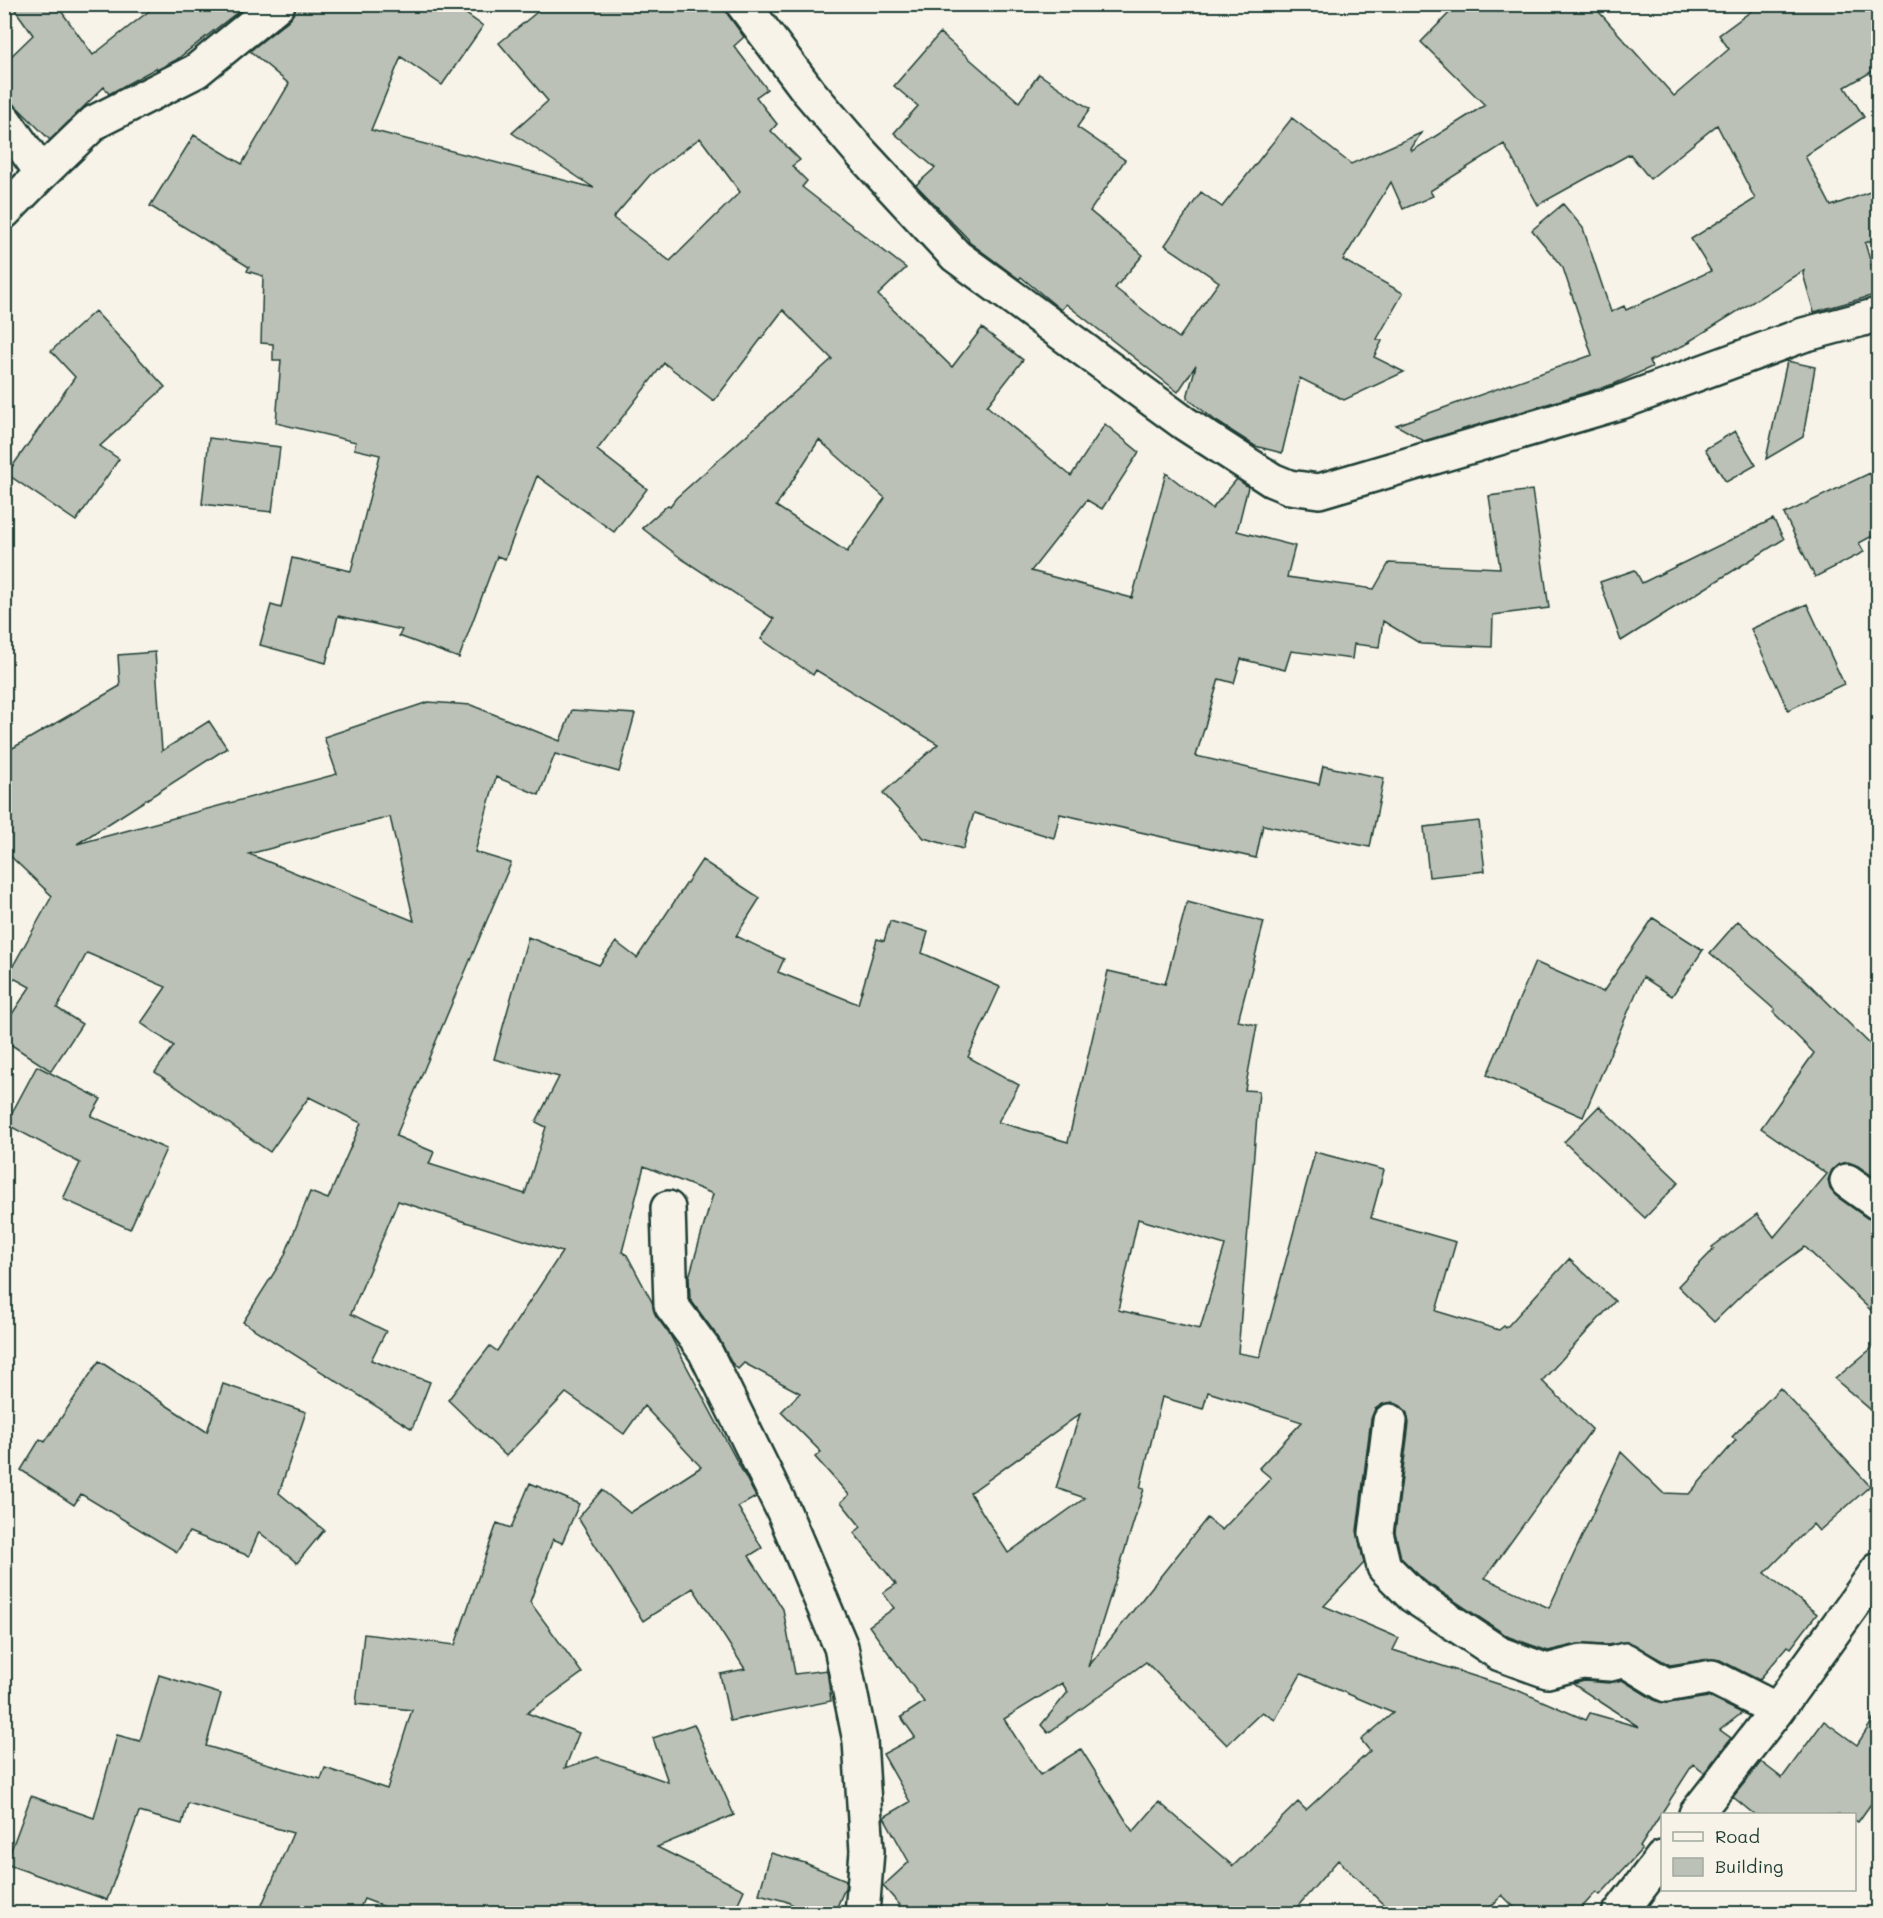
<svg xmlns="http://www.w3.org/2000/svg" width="1883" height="1918" font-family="Mali,sans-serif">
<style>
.building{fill:#bbc1b6;stroke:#1f3d34;stroke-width:1.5;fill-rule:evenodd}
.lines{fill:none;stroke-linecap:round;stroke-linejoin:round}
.street-casing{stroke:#1f3d34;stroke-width:38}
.street{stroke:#f7f3e8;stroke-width:33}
</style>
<rect width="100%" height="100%" fill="#f7f3e8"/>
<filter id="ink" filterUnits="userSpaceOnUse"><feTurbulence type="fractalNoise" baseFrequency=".0167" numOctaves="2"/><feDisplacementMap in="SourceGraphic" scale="12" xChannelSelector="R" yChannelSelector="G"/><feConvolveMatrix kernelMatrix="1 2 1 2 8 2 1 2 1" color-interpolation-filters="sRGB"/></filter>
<g filter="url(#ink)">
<!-- building -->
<path class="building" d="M 11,4 L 56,4 L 93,55 L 158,4 L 248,4 L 176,60 L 157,70 L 156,68 L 109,94 L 104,87 L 50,140 L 19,109 L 12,103 L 4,102 L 4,63 L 33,35 Z
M 296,4 L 452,4 L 483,26 L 442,85 L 401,57 L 371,130 L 594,188 L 512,133 L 548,101 L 499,43 L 547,4 L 725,4 L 728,15 L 744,37 L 734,46 L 767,89 L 756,97 L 777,124 L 771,131 L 800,160 L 792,166 L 807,181 L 802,187 L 906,268 L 878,295 L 952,367 L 982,328 L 1023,360 L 987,406 L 1071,476 L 1105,424 L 1139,452 L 1102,509 L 1087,500 L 1031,571 L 1132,598 L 1166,473 L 1212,509 L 1237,479 L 1248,487 L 1237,531 L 1295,546 L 1287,577 L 1374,589 L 1389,563 L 1500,568 L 1489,496 L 1532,490 L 1549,608 L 1493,615 L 1492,647 L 1421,644 L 1383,621 L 1379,647 L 1354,644 L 1352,659 L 1291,651 L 1285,670 L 1241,659 L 1234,683 L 1219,679 L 1196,756 L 1319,784 L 1323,766 L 1384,778 L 1370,847 L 1263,825 L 1256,858 L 1060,814 L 1054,838 L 974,813 L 963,849 L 924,838 L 883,793 L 938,744 L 816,670 L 813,675 L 761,639 L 774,619 L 682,559 L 642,528 L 668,505 L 670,506 L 676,498 L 832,359 L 783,310 L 714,401 L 664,363 L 597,450 L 647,489 L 614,532 L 537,476 L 505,559 L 497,556 L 459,658 L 399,636 L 402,630 L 338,616 L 326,663 L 260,645 L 271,605 L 281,608 L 292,558 L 351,571 L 380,455 L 354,449 L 356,442 L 276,423 L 281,360 L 273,360 L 273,344 L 261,343 L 263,276 L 247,271 L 249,267 L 150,206 L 194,135 L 242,164 L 289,84 L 250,51 L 290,19 L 295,11 ZM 700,138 L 740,192 L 670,261 L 613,218 L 650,175 ZM 819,440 L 885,498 L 847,552 L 776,506 Z
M 1458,4 L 1592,4 L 1674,96 L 1729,49 L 1719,35 L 1761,4 L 1878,4 L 1878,68 L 1845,87 L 1864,117 L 1805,156 L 1831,206 L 1878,189 L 1878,238 L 1865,243 L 1878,287 L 1878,294 L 1814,312 L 1803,274 L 1804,270 L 1688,342 L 1691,342 L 1649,361 L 1652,367 L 1614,384 L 1424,441 L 1396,425 L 1592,355 L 1563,268 L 1532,230 L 1563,204 L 1583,228 L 1611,312 L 1624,306 L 1626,310 L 1711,271 L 1691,239 L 1755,199 L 1717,125 L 1650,179 L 1630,154 L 1538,205 L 1504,144 L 1430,191 L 1433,196 L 1403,209 L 1391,182 L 1343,260 L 1403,293 L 1377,339 L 1382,341 L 1374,357 L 1404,372 L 1344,400 L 1300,378 L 1282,453 L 1255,446 L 1216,421 L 1187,398 L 1196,365 L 1178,392 L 1066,304 L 1061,310 L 1021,277 L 1019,279 L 969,242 L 968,239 L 916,185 L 935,168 L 894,133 L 918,106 L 894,86 L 940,33 L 1019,102 L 1039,74 L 1090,109 L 1077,127 L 1125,160 L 1090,211 L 1143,255 L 1115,288 L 1179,338 L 1219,282 L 1165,245 L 1201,192 L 1222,207 L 1292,118 L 1351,164 L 1421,133 L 1411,149 L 1412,151 L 1485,105 L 1421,42 Z
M 95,311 L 165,387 L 100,446 L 119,459 L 76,521 L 7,474 L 75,377 L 51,351 Z
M 1787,361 L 1815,367 L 1803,437 L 1766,459 Z
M 1735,431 L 1756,465 L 1726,482 L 1705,449 Z
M 209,438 L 280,447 L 272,512 L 202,504 Z
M 1870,473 L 1878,491 L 1878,533 L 1859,543 L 1864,552 L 1815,577 L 1784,514 Z
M 1773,519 L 1784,539 L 1621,641 L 1600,582 L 1635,570 L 1642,583 Z
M 1807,604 L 1844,684 L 1788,710 L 1751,629 Z
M 155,652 L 162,751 L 209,721 L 227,748 L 77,844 L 337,774 L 324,737 L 428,702 L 471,705 L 560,741 L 572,710 L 635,714 L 619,772 L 555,754 L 539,795 L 496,777 L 475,852 L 511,863 L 396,1136 L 434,1152 L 429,1164 L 525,1194 L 546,1127 L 536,1122 L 559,1077 L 494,1059 L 528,937 L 599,965 L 616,942 L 637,958 L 702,860 L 760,898 L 736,936 L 784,959 L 778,972 L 858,1004 L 877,939 L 884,941 L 890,921 L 928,932 L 922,953 L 1000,987 L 968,1057 L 1019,1085 L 998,1122 L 1068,1142 L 1108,971 L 1165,984 L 1187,902 L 1264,922 L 1238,1021 L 1257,1025 L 1245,1090 L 1259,1091 L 1238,1353 L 1260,1357 L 1315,1152 L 1384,1170 L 1371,1218 L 1456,1242 L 1436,1311 L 1499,1330 L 1504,1326 L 1506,1328 L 1569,1259 L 1615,1301 L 1542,1381 L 1592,1429 L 1485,1578 L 1549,1608 L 1621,1452 L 1663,1493 L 1689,1494 L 1736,1440 L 1732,1437 L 1780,1388 L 1870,1486 L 1819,1531 L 1813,1524 L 1765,1573 L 1817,1614 L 1791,1648 L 1788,1646 L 1759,1680 L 1720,1660 L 1709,1659 L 1670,1665 L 1628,1642 L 1608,1645 L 1578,1644 L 1548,1651 L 1509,1637 L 1425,1581 L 1401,1558 L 1395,1532 L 1409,1423 L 1407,1413 L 1401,1406 L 1392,1402 L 1383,1404 L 1375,1409 L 1371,1419 L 1357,1531 L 1364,1563 L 1324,1606 L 1399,1638 L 1393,1650 L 1517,1690 L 1586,1720 L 1590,1713 L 1639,1727 L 1573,1684 L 1584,1681 L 1609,1683 L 1622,1680 L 1656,1701 L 1668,1703 L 1709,1697 L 1742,1713 L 1720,1730 L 1731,1738 L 1704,1773 L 1693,1764 L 1640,1847 L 1642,1849 L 1600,1895 L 1596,1892 L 1576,1914 L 1521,1914 L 1502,1895 L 1484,1914 L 1393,1914 L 1338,1860 L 1291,1914 L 907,1913 L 883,1886 L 909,1862 L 884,1817 L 910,1802 L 883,1754 L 915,1737 L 901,1717 L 924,1702 L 869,1626 L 894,1608 L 883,1593 L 896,1584 L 854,1533 L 861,1527 L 841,1502 L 849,1495 L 815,1457 L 821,1452 L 781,1412 L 800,1393 L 744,1363 L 738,1369 L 731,1362 L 720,1340 L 690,1299 L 689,1277 L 713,1194 L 644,1166 L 622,1252 L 627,1255 L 652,1302 L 656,1316 L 670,1335 L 756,1497 L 738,1507 L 762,1548 L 749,1556 L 783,1609 L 795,1674 L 827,1670 L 831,1701 L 730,1721 L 720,1674 L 745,1669 L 693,1588 L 643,1621 L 578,1518 L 602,1490 L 630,1513 L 701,1467 L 644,1406 L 624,1434 L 566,1393 L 506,1456 L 448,1400 L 490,1346 L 497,1351 L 562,1252 L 398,1201 L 351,1314 L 386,1331 L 371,1360 L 430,1382 L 412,1429 L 243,1322 L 284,1257 L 310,1192 L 328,1199 L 361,1123 L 309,1097 L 270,1152 L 155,1072 L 174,1046 L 141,1023 L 166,987 L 87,953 L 57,1008 L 82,1024 L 51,1071 L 4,1040 L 4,1026 L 30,987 L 8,975 L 52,896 L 4,850 L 4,753 L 120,686 L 118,655 ZM 390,817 L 414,921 L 249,854 ZM 1138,1219 L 1225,1245 L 1200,1329 L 1118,1310 ZM 1208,1392 L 1302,1422 L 1259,1468 L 1271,1478 L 1222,1530 L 1207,1518 L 1088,1667 L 1144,1489 L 1140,1488 L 1162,1397 L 1203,1409 ZM 1080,1414 L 1056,1488 L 1085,1498 L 1008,1553 L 970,1493 ZM 1146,1662 L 1227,1745 L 1262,1712 L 1275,1720 L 1301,1674 L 1393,1713 L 1361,1740 L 1370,1751 L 1306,1810 L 1298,1802 L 1233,1866 L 1159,1802 L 1133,1832 L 1081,1749 L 1040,1775 L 1004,1719 L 1062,1683 L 1068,1692 L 1041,1725 L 1048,1733 Z
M 1479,821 L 1485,871 L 1429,877 L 1424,827 Z
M 1653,918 L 1703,950 L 1672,996 L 1643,977 L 1583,1117 L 1487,1075 L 1535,962 L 1603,992 Z
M 1738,921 L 1805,980 L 1878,1052 L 1878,1180 L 1858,1166 L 1848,1162 L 1839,1164 L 1832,1170 L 1828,1180 L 1830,1189 L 1836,1196 L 1867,1218 L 1878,1221 L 1878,1317 L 1805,1247 L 1750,1287 L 1714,1322 L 1678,1286 L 1714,1249 L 1712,1247 L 1757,1214 L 1774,1237 L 1827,1174 L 1761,1128 L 1814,1053 L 1773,1012 L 1775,1010 L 1710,953 Z
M 37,1066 L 101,1099 L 91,1116 L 166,1149 L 130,1229 L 63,1199 L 80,1163 L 6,1124 Z
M 1599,1106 L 1679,1182 L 1645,1218 L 1564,1142 Z
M 1878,1343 L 1878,1416 L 1835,1379 Z
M 99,1361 L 207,1432 L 223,1384 L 306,1412 L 279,1493 L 324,1530 L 297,1563 L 259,1532 L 249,1556 L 189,1532 L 177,1552 L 81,1494 L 74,1505 L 21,1470 L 40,1439 L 45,1442 Z
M 530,1483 L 579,1504 L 562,1543 L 553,1539 L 530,1602 L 582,1673 L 527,1713 L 579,1733 L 565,1768 L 597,1757 L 668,1782 L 653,1738 L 694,1724 L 734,1815 L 657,1847 L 744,1890 L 733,1914 L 404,1914 L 364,1899 L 357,1914 L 258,1914 L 293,1833 L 188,1803 L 182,1824 L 139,1812 L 107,1900 L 6,1864 L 31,1796 L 94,1818 L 117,1735 L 140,1741 L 159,1675 L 221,1694 L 206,1746 L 321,1779 L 325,1768 L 387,1789 L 412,1710 L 356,1704 L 364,1634 L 455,1645 L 497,1523 L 511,1528 Z
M 1878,1712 L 1878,1794 L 1858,1822 L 1854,1820 L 1854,1815 L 1755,1815 L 1733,1797 L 1761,1762 L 1782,1778 L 1824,1721 L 1857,1745 Z
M 771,1853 L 805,1863 L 846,1880 L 845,1888 L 834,1914 L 812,1914 L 785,1901 L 759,1894 Z"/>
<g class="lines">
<!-- street casing -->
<g class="street-casing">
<path id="street" d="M 743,4 L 809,92 L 861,153 L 956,256 L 1184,423 L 1272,480 L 1289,487 L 1319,491 L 1621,402 L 1803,335 L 1878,315
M 4,120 L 42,173
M 4,212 L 42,173 L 95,122 L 196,71 L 278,4
M 1847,1181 L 1878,1203
M 668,1208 L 671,1305 L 705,1351 L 784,1512 L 841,1647 L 860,1741 L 867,1851 L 862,1914
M 1390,1421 L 1376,1533 L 1384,1567 L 1413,1596 L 1500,1654 L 1547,1671 L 1582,1662 L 1610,1664 L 1625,1660 L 1666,1685 L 1712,1677 L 1777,1710
M 1696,1814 L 1777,1710 L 1878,1570
M 1619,1914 L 1662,1858"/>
</g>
<!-- street -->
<use href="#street" class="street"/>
</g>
</g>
<!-- margin -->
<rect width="1883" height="1918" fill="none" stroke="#f7f3e8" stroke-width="24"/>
<rect x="12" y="12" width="1859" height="1894" fill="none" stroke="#1f3d34" stroke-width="2" filter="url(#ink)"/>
<!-- legend -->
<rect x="1661" y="1813" width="195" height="78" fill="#f7f3e8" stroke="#a1aaa0" stroke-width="1.5"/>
<rect x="1673" y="1832" width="30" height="9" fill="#f7f3e8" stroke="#a1aaa0" stroke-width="1.5"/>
<text x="1715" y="1843" font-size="18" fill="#1f3d34">Road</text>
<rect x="1673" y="1858" width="30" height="18" fill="#bbc1b6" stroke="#a1aaa0" stroke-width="1.5"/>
<text x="1715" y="1873" font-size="18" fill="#1f3d34">Building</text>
</svg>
